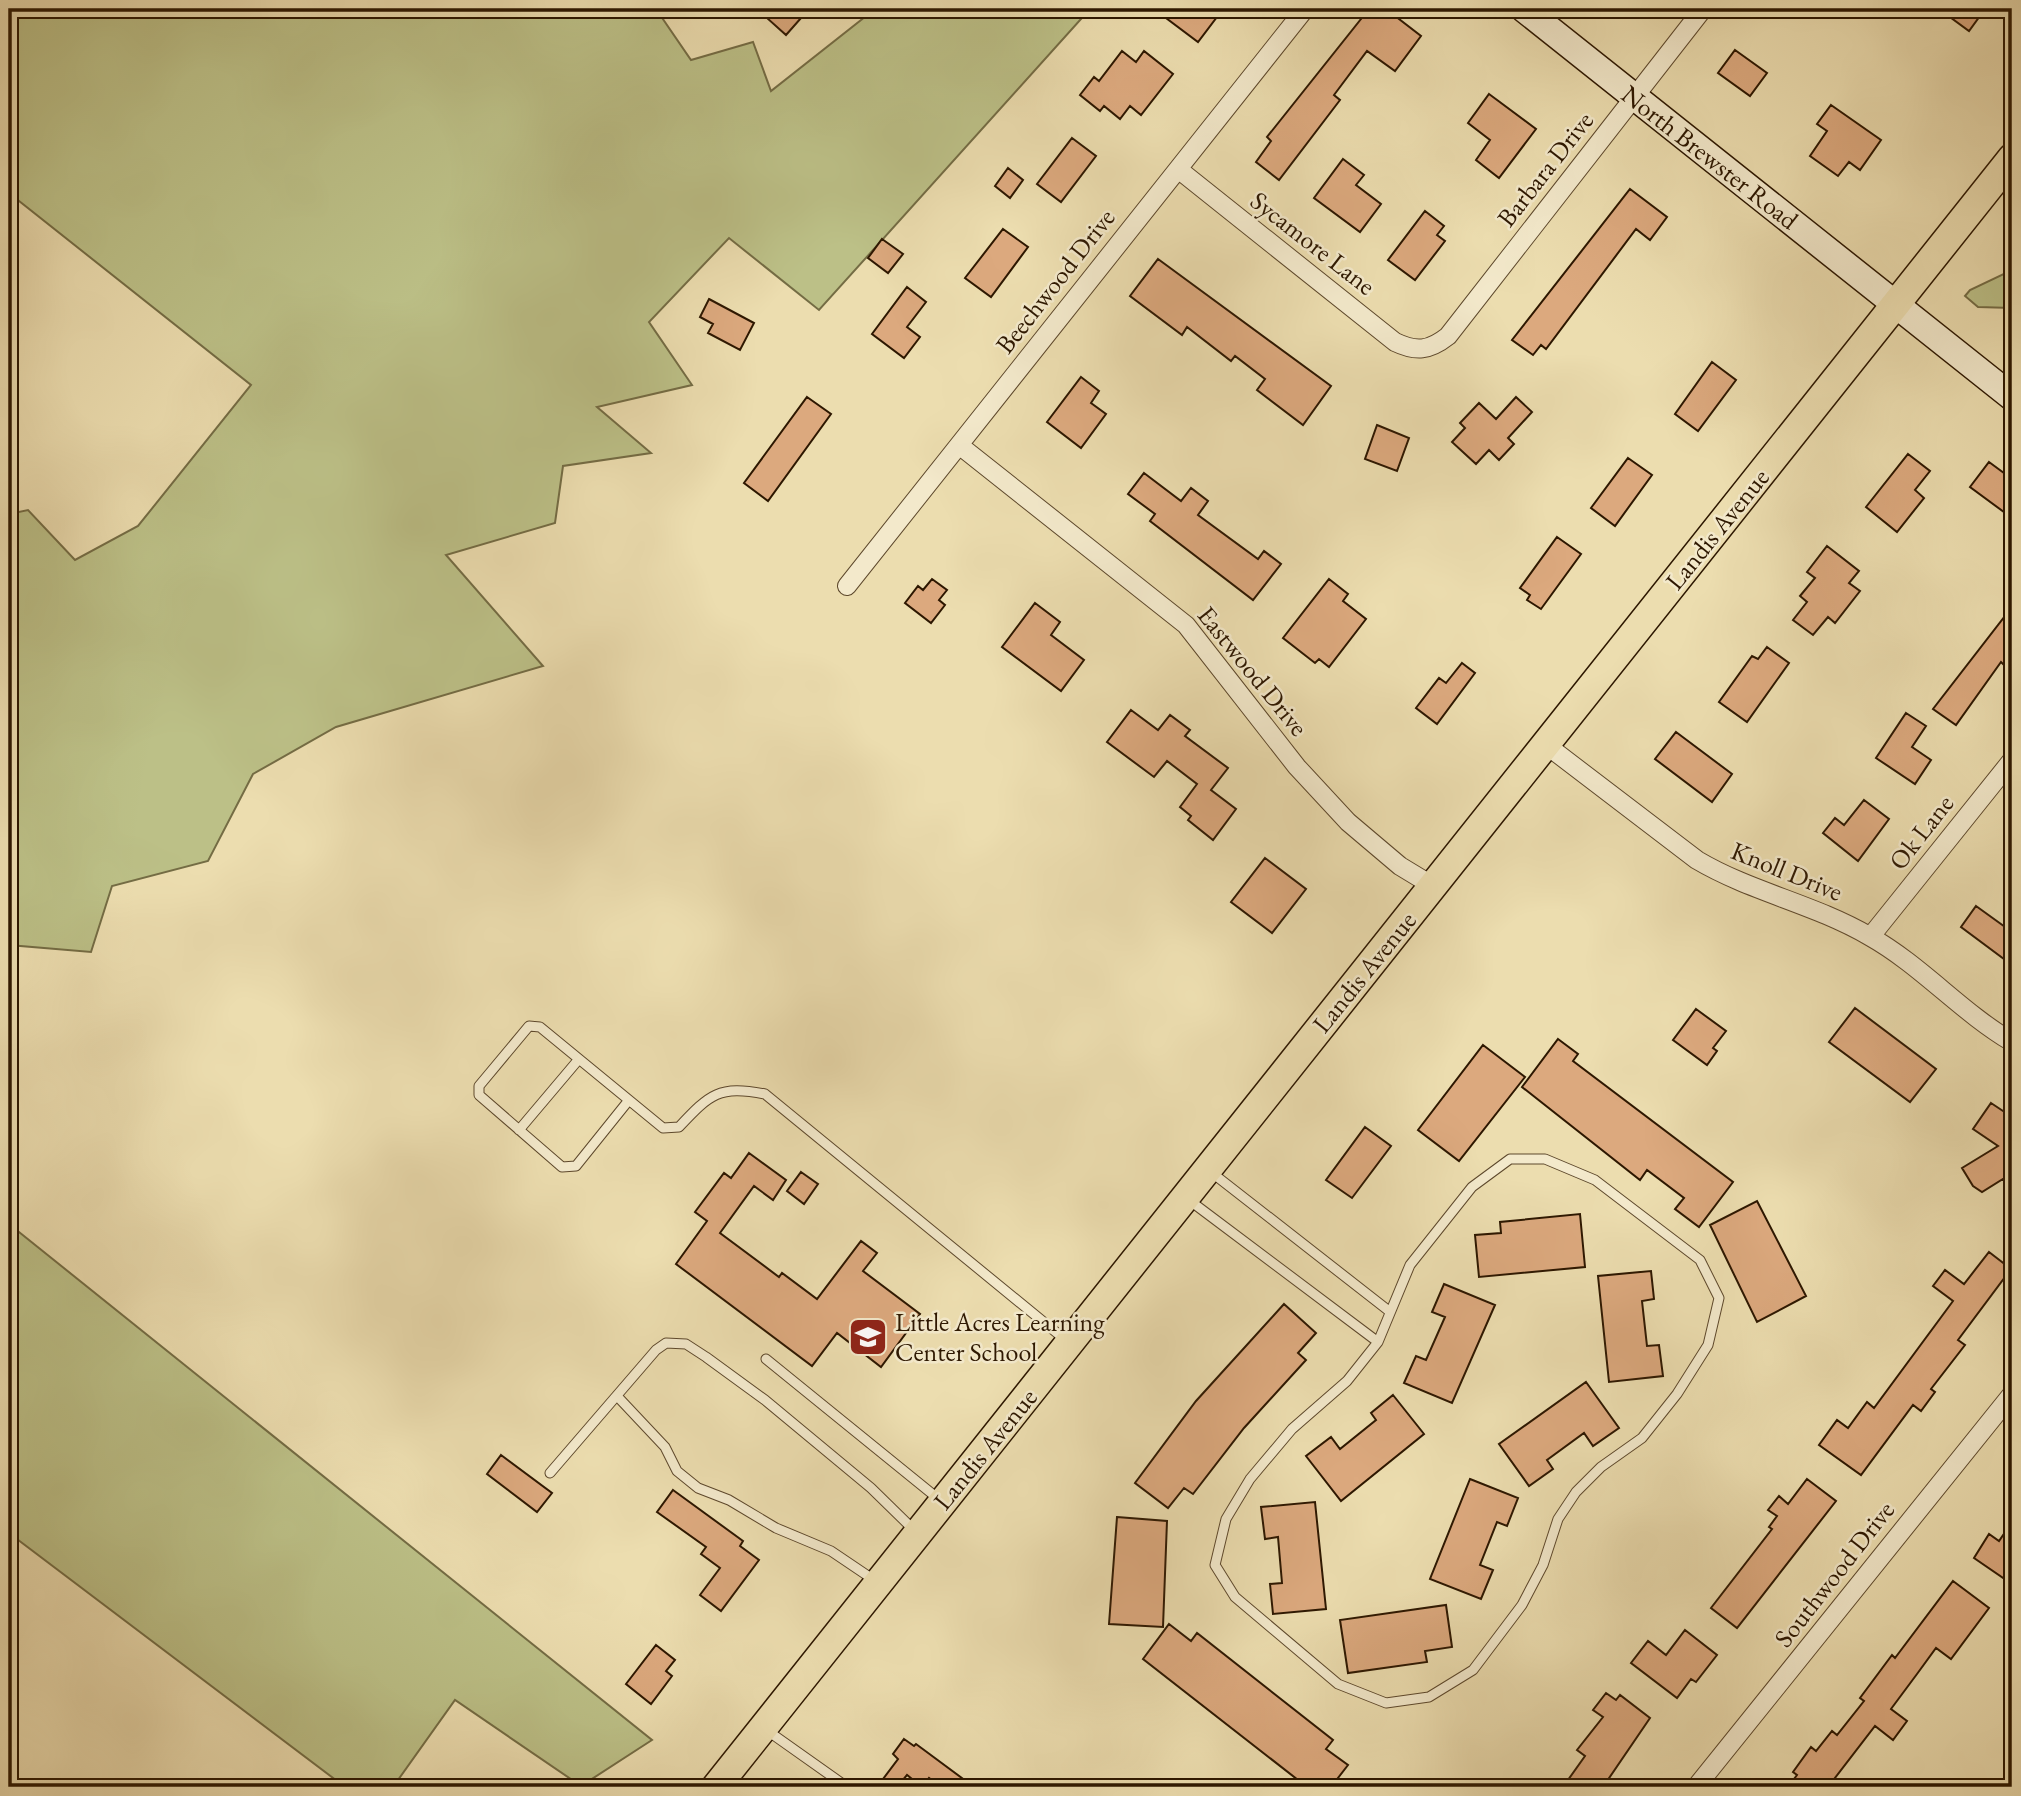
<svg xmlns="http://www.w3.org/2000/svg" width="2021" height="1796" font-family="'EB Garamond',serif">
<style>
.green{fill:#bcc087;stroke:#746c44;stroke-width:2}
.building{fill:#dca97e;stroke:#2d1700;stroke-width:2}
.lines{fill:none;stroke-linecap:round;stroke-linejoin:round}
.service-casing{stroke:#5d482c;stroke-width:11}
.minor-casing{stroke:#5d482c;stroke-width:20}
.secondary-casing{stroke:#2d1700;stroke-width:29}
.primary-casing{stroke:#2d1700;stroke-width:31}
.service{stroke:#f3e9cb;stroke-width:9}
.minor{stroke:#f3e9cb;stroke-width:18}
.secondary{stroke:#f3e9cb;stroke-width:26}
.primary{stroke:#ecddaf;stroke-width:28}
.labels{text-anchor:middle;stroke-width:5;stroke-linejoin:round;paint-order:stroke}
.street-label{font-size:26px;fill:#2d1700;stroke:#f3e9cb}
.poi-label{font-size:26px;fill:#2d1700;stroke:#f3e9cb;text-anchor:start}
</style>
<rect width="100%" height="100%" fill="#ecddaf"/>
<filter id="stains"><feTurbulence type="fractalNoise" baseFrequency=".00286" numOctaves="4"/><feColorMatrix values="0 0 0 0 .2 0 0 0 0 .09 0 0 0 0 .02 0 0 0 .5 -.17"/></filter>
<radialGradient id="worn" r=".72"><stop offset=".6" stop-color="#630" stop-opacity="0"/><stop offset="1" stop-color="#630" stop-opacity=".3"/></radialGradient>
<!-- green -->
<path class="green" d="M 9,9 L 656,9 L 691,60 L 753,42 L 771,91 L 875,9 L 1090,9 L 819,310 L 729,238 L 649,322 L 692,385 L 597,407 L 651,453 L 563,466 L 555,523 L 446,555 L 543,666 L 336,727 L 253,774 L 208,861 L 112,886 L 91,952 L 9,945 L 9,514 L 28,510 L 75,560 L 138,526 L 251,385 L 9,193 Z
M 2012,270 L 2012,308 L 1978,307 L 1965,296 L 1970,290 Z
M 9,1224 L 652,1740 L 581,1786 L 455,1700 L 393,1787 L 345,1787 L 9,1533 Z"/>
<!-- building -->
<path class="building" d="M 757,9 L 809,9 L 786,35 Z
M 1154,9 L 1223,9 L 1198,42 Z
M 1369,9 L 1386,9 L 1421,36 L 1395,71 L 1367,51 L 1334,95 L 1340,100 L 1279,180 L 1256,162 L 1271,141 L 1267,137 Z
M 1939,9 L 1985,9 L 1969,31 Z
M 1735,50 L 1767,73 L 1750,96 L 1718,73 Z
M 1122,51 L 1136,62 L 1144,51 L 1173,74 L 1141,115 L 1130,106 L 1120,119 L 1104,106 L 1100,111 L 1080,95 L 1094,77 L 1099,81 Z
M 1489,94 L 1536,129 L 1499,178 L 1476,160 L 1490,140 L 1468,123 Z
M 1831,105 L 1881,140 L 1860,170 L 1849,162 L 1838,176 L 1810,156 L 1827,131 L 1817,124 Z
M 1072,138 L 1096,156 L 1061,202 L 1037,184 Z
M 1343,159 L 1364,175 L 1356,185 L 1381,204 L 1360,232 L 1314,198 Z
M 1008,168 L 1023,180 L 1010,198 L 995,186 Z
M 1630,189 L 1667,217 L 1650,240 L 1636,229 L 1546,349 L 1541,345 L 1533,355 L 1512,340 Z
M 1425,211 L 1444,226 L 1437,235 L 1445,241 L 1415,280 L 1388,260 Z
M 1003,229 L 1028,247 L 991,297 L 965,278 Z
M 882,239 L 903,254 L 888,273 L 868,258 Z
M 1158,259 L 1331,386 L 1303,425 L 1257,390 L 1265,379 L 1235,356 L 1231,361 L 1187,327 L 1182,335 L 1130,296 Z
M 907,287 L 926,302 L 907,327 L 920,337 L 904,358 L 872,334 Z
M 709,299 L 754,323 L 740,350 L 708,333 L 713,324 L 700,317 Z
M 1712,362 L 1736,380 L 1698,431 L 1675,414 Z
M 1081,377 L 1099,391 L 1091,403 L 1106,414 L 1081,448 L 1047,422 Z
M 807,397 L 831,414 L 768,501 L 744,483 Z
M 1516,397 L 1532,412 L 1508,438 L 1514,444 L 1499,460 L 1489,450 L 1476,464 L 1452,442 L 1465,428 L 1460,423 L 1479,403 L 1496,419 Z
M 1377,425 L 1409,438 L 1397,471 L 1365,459 Z
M 1908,454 L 1930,471 L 1915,490 L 1924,498 L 1897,532 L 1866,507 Z
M 1628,458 L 1652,475 L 1615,526 L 1591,508 Z
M 1989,462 L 2012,479 L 2012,518 L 1970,487 Z
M 1144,473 L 1181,501 L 1191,488 L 1208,501 L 1198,515 L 1258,559 L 1264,551 L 1281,564 L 1253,600 L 1150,521 L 1155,514 L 1128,494 Z
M 1557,537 L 1581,554 L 1541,609 L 1527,600 L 1530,595 L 1520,588 Z
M 1827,546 L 1859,571 L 1849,583 L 1860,591 L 1835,623 L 1828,617 L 1813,635 L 1793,620 L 1807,602 L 1800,596 L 1815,578 L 1807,572 Z
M 932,579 L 947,590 L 939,600 L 945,605 L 931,623 L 905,603 L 918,586 L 923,590 Z
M 1329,579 L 1348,594 L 1343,601 L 1366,619 L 1329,667 L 1319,659 L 1315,663 L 1283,638 Z
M 1035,603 L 1060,622 L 1051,635 L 1084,660 L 1061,691 L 1002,647 Z
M 2012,607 L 2012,654 L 2004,665 L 2001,662 L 1956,725 L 1933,709 Z
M 1767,647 L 1789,663 L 1747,722 L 1719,702 L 1752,656 L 1758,659 Z
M 1462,663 L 1475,673 L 1437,724 L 1416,708 L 1439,678 L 1446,683 Z
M 1131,710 L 1158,730 L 1170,715 L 1190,730 L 1185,736 L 1228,768 L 1211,790 L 1236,809 L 1213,840 L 1188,820 L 1191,816 L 1180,807 L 1197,784 L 1167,761 L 1154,777 L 1107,742 Z
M 1906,713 L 1926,726 L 1912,747 L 1931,760 L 1915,784 L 1876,758 Z
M 1676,732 L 1732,774 L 1712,802 L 1655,759 Z
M 1864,800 L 1889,819 L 1858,861 L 1823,833 L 1835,818 L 1844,825 Z
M 1265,858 L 1306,889 L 1272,933 L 1231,902 Z
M 1976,906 L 2012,932 L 2012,965 L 1961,927 Z
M 1855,1008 L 1936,1069 L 1910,1102 L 1829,1042 Z
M 1696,1009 L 1726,1031 L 1713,1048 L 1717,1051 L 1707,1065 L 1673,1040 Z
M 1558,1039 L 1578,1054 L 1573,1061 L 1733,1182 L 1699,1227 L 1675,1209 L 1684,1198 L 1647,1170 L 1640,1180 L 1522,1087 Z
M 1483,1045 L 1525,1077 L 1459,1161 L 1418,1130 Z
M 1991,1103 L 2012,1117 L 2012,1186 L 2003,1179 L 1982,1192 L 1973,1186 L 1962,1168 L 1998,1146 L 1973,1129 Z
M 1365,1127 L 1391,1146 L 1352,1198 L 1326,1180 Z
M 749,1153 L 786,1180 L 773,1200 L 754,1186 L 720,1233 L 779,1277 L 782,1273 L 817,1299 L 861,1241 L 877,1253 L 863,1271 L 920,1314 L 881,1367 L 837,1333 L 812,1366 L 676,1264 L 707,1221 L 695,1212 L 724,1173 L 731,1178 Z
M 801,1172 L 818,1184 L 804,1204 L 787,1191 Z
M 1757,1201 L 1806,1296 L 1757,1322 L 1710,1225 Z
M 1580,1214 L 1585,1267 L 1479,1277 L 1475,1235 L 1501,1233 L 1500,1222 Z
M 1989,1252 L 2011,1269 L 1958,1340 L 1965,1345 L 1931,1389 L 1935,1392 L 1921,1411 L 1913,1405 L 1861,1475 L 1819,1445 L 1837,1420 L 1848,1428 L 1867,1402 L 1874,1408 L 1953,1301 L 1933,1286 L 1945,1270 L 1964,1284 Z
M 1651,1271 L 1654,1299 L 1642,1301 L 1647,1346 L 1659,1345 L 1663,1376 L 1609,1382 L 1598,1276 Z
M 1444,1284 L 1495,1305 L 1452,1403 L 1404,1383 L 1416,1356 L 1426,1360 L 1445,1317 L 1432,1312 Z
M 1284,1304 L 1316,1333 L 1298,1353 L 1306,1360 L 1244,1428 L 1193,1494 L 1184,1488 L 1168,1508 L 1135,1483 L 1196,1401 Z
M 1586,1382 L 1619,1428 L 1593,1446 L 1584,1433 L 1547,1460 L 1553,1469 L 1529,1486 L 1499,1444 Z
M 1393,1395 L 1424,1434 L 1341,1501 L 1306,1456 L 1331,1437 L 1340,1449 L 1376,1420 L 1371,1413 Z
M 501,1455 L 552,1493 L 537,1512 L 487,1474 Z
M 1470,1479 L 1518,1498 L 1507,1526 L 1497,1522 L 1480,1565 L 1493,1570 L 1481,1599 L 1430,1579 Z
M 1807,1479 L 1836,1501 L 1737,1628 L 1711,1608 L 1772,1529 L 1769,1527 L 1777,1516 L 1768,1510 L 1779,1496 L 1788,1504 Z
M 673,1490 L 743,1541 L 740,1546 L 759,1560 L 721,1611 L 700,1595 L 720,1568 L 701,1554 L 706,1547 L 657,1512 Z
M 1315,1502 L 1326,1609 L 1273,1614 L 1270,1584 L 1282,1583 L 1278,1537 L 1265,1539 L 1261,1507 Z
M 1117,1517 L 1167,1521 L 1163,1627 L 1109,1624 Z
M 2012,1522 L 2012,1584 L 1974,1558 L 1989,1534 L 1999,1541 Z
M 1953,1581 L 1989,1608 L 1951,1659 L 1936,1648 L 1917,1674 L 1891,1709 L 1907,1721 L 1893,1740 L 1875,1726 L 1828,1787 L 1788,1787 L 1797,1775 L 1793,1772 L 1811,1747 L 1816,1751 L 1832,1731 L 1837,1735 L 1864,1701 L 1860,1698 L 1892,1655 L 1895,1658 Z
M 1446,1605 L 1452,1647 L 1425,1651 L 1427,1662 L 1348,1673 L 1340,1620 Z
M 1169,1624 L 1191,1641 L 1197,1633 L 1333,1740 L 1326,1749 L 1348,1765 L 1331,1787 L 1307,1787 L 1143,1659 Z
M 1685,1630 L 1717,1655 L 1696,1682 L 1691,1679 L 1677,1698 L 1631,1663 L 1648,1641 L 1666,1655 Z
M 656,1645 L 675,1660 L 666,1671 L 672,1676 L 651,1704 L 626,1684 Z
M 1606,1693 L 1616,1700 L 1620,1695 L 1650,1718 L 1603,1787 L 1563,1787 L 1585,1756 L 1577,1750 L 1603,1717 L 1593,1710 Z
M 904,1739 L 914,1746 L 916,1744 L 974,1787 L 941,1787 L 929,1778 L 922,1787 L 907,1775 L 897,1787 L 877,1787 L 898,1759 L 893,1754 Z"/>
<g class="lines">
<!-- service casing -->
<g class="service-casing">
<path id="service" d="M 629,1100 L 576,1166 L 562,1167 L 479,1095 L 479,1086 L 529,1026 L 540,1027 L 663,1128 L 679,1127 C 710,1094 719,1085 765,1094 L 1068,1342
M 519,1130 L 579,1059
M 1510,1159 L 1545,1159 L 1595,1180 L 1700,1260 L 1719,1298 L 1708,1345 L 1677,1394 L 1642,1438 L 1601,1467 L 1576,1492 L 1558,1519 L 1543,1565 L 1522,1605 L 1473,1670 L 1429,1697 L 1386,1703 L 1338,1684 L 1235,1597 L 1215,1565 L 1226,1519 L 1250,1479 L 1292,1429 L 1347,1381 L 1378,1342 L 1410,1265 L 1472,1187 Z
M 1211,1172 L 1389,1311
M 1189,1200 L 1378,1342
M 766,1359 L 941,1501
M 617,1396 L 665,1447 L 677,1471 L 698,1488 L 729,1500 L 776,1528 L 831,1551 L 874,1580
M 550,1473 L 656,1350 L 666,1343 L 686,1344 L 706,1357 L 765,1400 L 871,1488 L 916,1532
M 765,1729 L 847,1787"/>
</g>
<!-- minor casing -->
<g class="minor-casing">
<path id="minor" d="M 1178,169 L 1395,342 C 1416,352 1429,351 1448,336 L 1703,9
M 959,445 L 1186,625 L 1297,767 L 1348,822 L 1400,866 L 1433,886
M 847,586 L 1305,9
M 1545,744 L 1697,860 C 1751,892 1814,904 1869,936 C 1921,965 1961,1012 2012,1042
M 1871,936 L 2012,760
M 1696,1787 L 2012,1394"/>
</g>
<!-- secondary casing -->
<g class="secondary-casing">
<path id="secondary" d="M 1524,9 L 2012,397"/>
</g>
<!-- primary casing -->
<g class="primary-casing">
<path id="primary" d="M 716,1787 L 2012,158"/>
</g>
<!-- service -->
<use href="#service" class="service"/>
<!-- minor -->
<use href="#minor" class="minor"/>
<!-- secondary -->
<use href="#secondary" class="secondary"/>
<!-- primary -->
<use href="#primary" class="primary"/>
</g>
<!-- icons -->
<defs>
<g id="school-square" transform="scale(2.0125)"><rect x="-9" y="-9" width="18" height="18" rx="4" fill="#8f2418" stroke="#f3e9cb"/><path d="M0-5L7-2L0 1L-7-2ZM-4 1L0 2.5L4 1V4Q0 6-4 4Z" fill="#fff"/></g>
</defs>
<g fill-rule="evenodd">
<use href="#school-square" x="868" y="1337"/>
</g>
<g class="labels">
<!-- street labels -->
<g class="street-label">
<text transform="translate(1710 157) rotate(38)" y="9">North Brewster Road</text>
<text transform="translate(1545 169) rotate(-52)" y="9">Barbara Drive</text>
<text transform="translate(1313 243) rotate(38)" y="9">Sycamore Lane</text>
<text transform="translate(1055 281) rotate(-52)" y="9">Beechwood Drive</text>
<text transform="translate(1717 529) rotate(-51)" y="9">Landis Avenue</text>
<text transform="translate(1253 671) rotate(51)" y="9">Eastwood Drive</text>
<text transform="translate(1921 832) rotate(-52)" y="9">Ok Lane</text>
<text transform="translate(1787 871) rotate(22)" y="9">Knoll Drive</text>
<text transform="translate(1364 972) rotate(-51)" y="9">Landis Avenue</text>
<text transform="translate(985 1449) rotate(-51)" y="9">Landis Avenue</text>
<text transform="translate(1834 1574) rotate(-52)" y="9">Southwood Drive</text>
</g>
<!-- poi labels -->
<g class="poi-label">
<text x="895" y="1331">Little Acres Learning<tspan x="895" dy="30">Center School</tspan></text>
</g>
</g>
<!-- margin -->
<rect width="2021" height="1796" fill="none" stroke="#ecddaf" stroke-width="35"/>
<rect x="10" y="10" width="2000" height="1775" fill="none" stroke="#2d1700" stroke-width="3.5"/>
<rect x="18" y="18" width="1986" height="1761" fill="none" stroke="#2d1700" stroke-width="2"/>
<rect width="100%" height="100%" filter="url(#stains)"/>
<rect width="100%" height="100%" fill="url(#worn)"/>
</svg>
